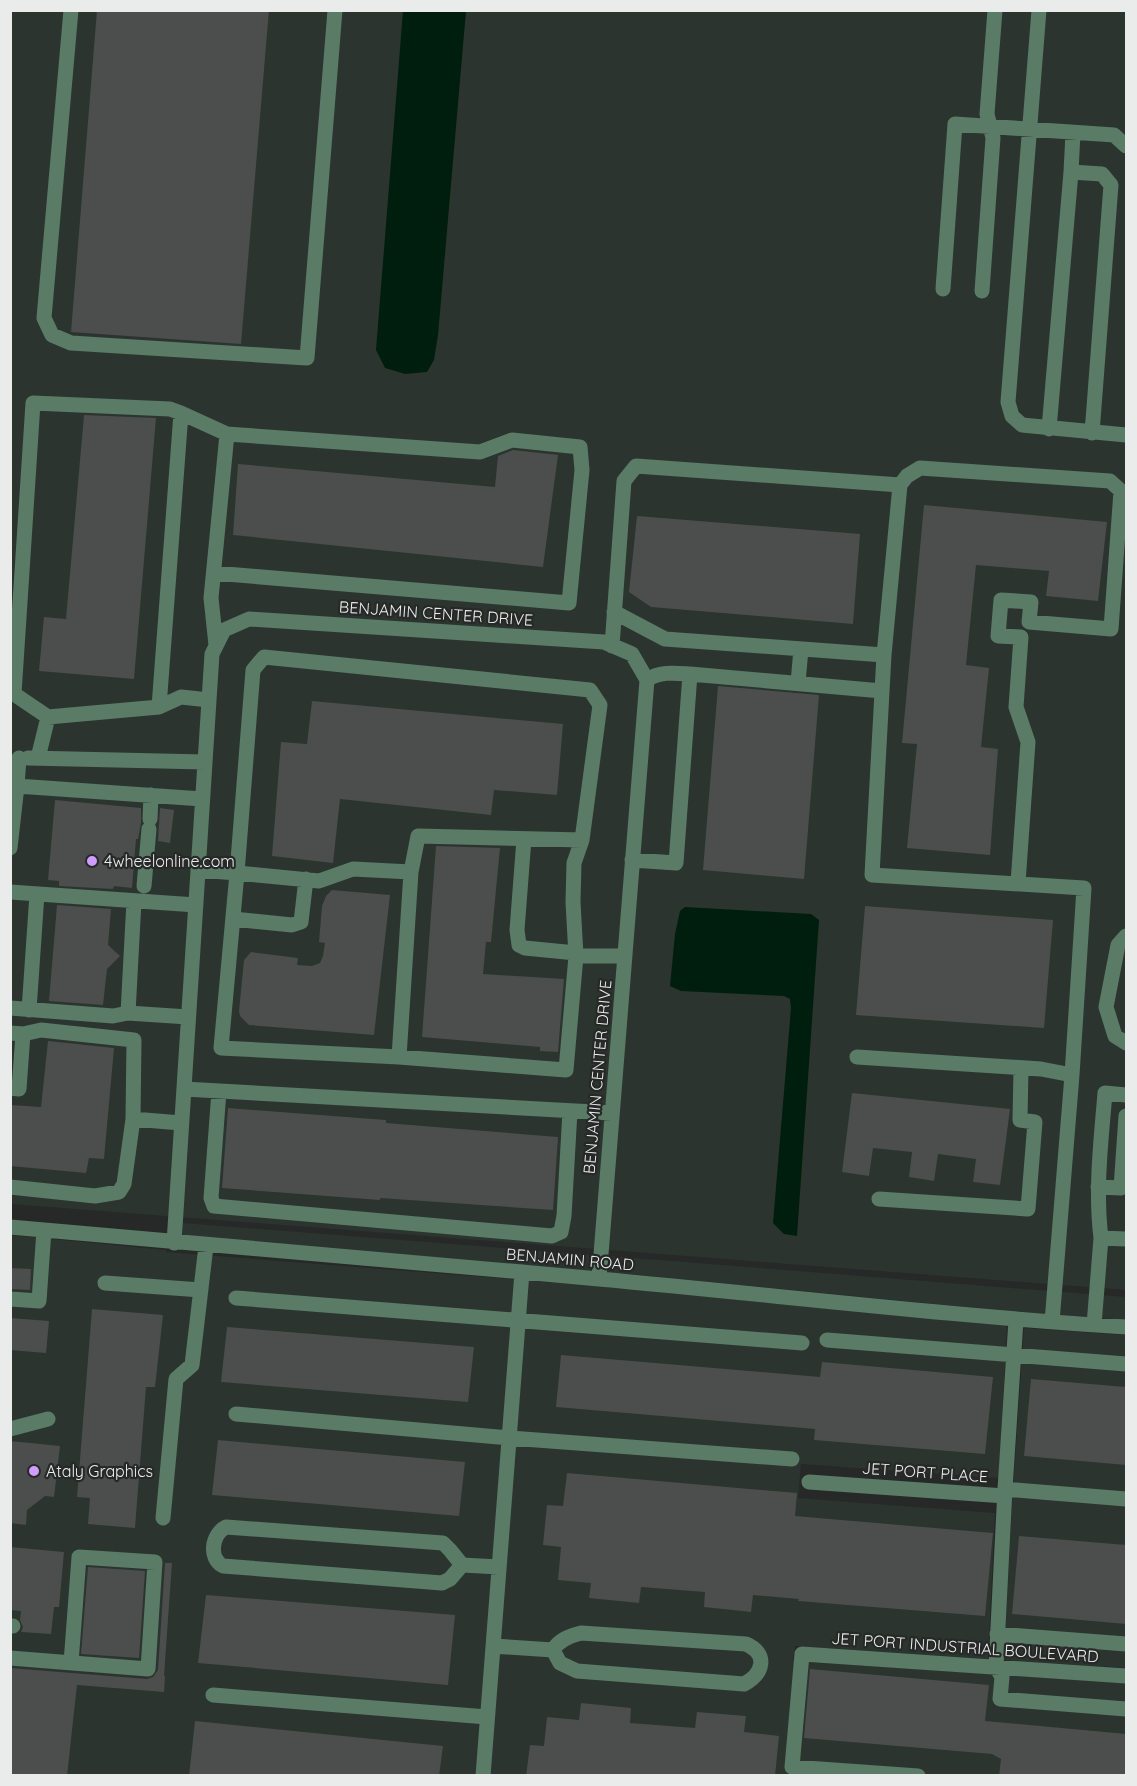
<svg xmlns="http://www.w3.org/2000/svg" width="1137" height="1786" font-family="Quicksand,sans-serif">
<style>
.built{fill:#2c342f}
.water{fill:#001e0d}
.building{fill:#4b4e4c}
.lines{fill:none;stroke-linecap:round;stroke-linejoin:round}
.minor{stroke:#5a7b66;stroke-width:15}
.poi-dot{fill:#cf9dff;stroke:#262927;stroke-width:2}
.labels{text-anchor:middle;stroke-width:4.5;stroke-linejoin:round;paint-order:stroke}
.street-label{font-size:16px;fill:#e9ecea;stroke:#262927}
.poi-label{font-size:16px;fill:#e9ecea;stroke:#262927;text-anchor:start}
</style>
<rect width="100%" height="100%" fill="#262927"/>
<!-- built -->
<path class="built" d="M 10,11 L 1126,11 L 1126,1290 L 11,1204 Z
M 183,1223 L 592,1255 L 591,1271 L 183,1236 Z
M 10,1235 L 166,1250 L 166,1252 L 598,1286 L 1007,1326 L 999,1478 L 801,1464 L 798,1498 L 995,1513 L 988,1659 L 795,1646 L 793,1661 L 1126,1683 L 1126,1775 L 11,1775 Z
M 609,1256 L 1126,1297 L 1126,1320 L 1017,1312 L 608,1272 Z
M 1024,1328 L 1126,1335 L 1126,1668 L 1004,1660 L 1012,1506 Z"/>
<!-- water -->
<path class="water" d="M 403,11 L 466,11 L 438,335 L 434,360 L 427,372 L 405,374 L 385,368 L 376,350 Z
M 685,907 L 811,914 L 819,920 L 797,1236 L 784,1234 L 773,1223 L 791,1008 L 790,999 L 784,996 L 681,991 L 670,986 L 675,934 L 680,911 Z"/>
<!-- building -->
<path class="building" d="M 97,10 L 269,10 L 241,344 L 71,332 Z
M 84,415 L 156,418 L 134,679 L 39,671 L 44,617 L 66,619 Z
M 513,450 L 558,455 L 543,567 L 233,535 L 238,464 L 495,487 L 498,456 Z
M 924,505 L 1107,522 L 1098,601 L 1046,596 L 1049,571 L 976,565 L 966,665 L 989,668 L 981,747 L 998,749 L 990,855 L 907,848 L 917,744 L 902,743 Z
M 637,516 L 860,534 L 853,624 L 651,607 L 629,592 Z
M 718,686 L 819,695 L 804,879 L 703,870 Z
M 312,701 L 563,724 L 557,795 L 494,790 L 491,815 L 340,799 L 333,863 L 272,856 L 281,742 L 307,744 Z
M 55,800 L 141,808 L 141,823 L 138,839 L 136,839 L 132,888 L 114,886 L 113,889 L 59,886 L 59,881 L 48,880 Z
M 160,808 L 174,810 L 170,843 L 158,841 Z
M 436,846 L 500,848 L 491,942 L 486,942 L 483,974 L 564,979 L 558,1052 L 540,1051 L 540,1047 L 422,1037 Z
M 332,890 L 390,895 L 374,1035 L 249,1025 L 240,1016 L 239,1011 L 244,960 L 251,952 L 298,958 L 297,965 L 312,966 L 320,963 L 323,956 L 325,943 L 319,942 L 322,906 L 326,896 Z
M 57,905 L 111,909 L 108,945 L 120,956 L 107,969 L 103,1005 L 49,1001 Z
M 865,906 L 1053,920 L 1044,1028 L 856,1015 Z
M 48,1041 L 114,1048 L 104,1159 L 89,1158 L 86,1173 L 10,1166 L 10,1105 L 41,1107 Z
M 852,1093 L 1010,1109 L 1000,1185 L 973,1182 L 976,1159 L 938,1154 L 934,1181 L 909,1177 L 912,1152 L 873,1148 L 869,1176 L 842,1172 Z
M 228,1108 L 386,1120 L 386,1123 L 558,1137 L 553,1210 L 380,1198 L 380,1200 L 222,1188 Z
M 10,1268 L 31,1269 L 30,1290 L 10,1289 Z
M 92,1309 L 163,1315 L 155,1387 L 146,1387 L 135,1528 L 88,1524 L 90,1498 L 77,1497 Z
M 10,1318 L 49,1321 L 46,1353 L 10,1350 Z
M 227,1327 L 474,1347 L 468,1402 L 221,1382 Z
M 561,1355 L 820,1377 L 822,1362 L 993,1377 L 985,1454 L 814,1440 L 815,1429 L 556,1407 Z
M 1031,1379 L 1126,1387 L 1126,1465 L 1024,1456 Z
M 218,1440 L 465,1462 L 459,1516 L 212,1495 Z
M 10,1441 L 60,1446 L 54,1497 L 45,1496 L 27,1510 L 26,1525 L 10,1523 Z
M 567,1473 L 797,1493 L 795,1516 L 993,1533 L 985,1616 L 798,1601 L 799,1599 L 753,1595 L 751,1612 L 704,1607 L 705,1592 L 641,1587 L 639,1603 L 589,1598 L 591,1583 L 558,1580 L 561,1547 L 543,1545 L 547,1505 L 563,1506 Z
M 1019,1536 L 1126,1545 L 1126,1624 L 1012,1614 Z
M 10,1547 L 64,1552 L 59,1607 L 54,1607 L 51,1634 L 21,1632 L 23,1627 L 20,1620 L 21,1611 L 10,1610 Z
M 165,1563 L 172,1563 L 164,1676 L 165,1676 L 164,1692 L 77,1685 L 67,1776 L 10,1776 L 10,1668 L 147,1679 L 153,1677 L 158,1670 Z
M 88,1567 L 145,1571 L 139,1658 L 81,1654 Z
M 206,1595 L 455,1615 L 448,1685 L 198,1663 Z
M 810,1669 L 989,1685 L 985,1721 L 1126,1734 L 1126,1776 L 999,1776 L 1001,1759 L 992,1754 L 804,1738 Z
M 581,1703 L 631,1708 L 630,1723 L 695,1728 L 697,1712 L 746,1716 L 744,1732 L 779,1736 L 775,1776 L 526,1776 L 530,1745 L 544,1746 L 547,1717 L 579,1720 Z
M 195,1721 L 443,1746 L 439,1776 L 189,1776 Z"/>
<g class="lines">
<!-- minor -->
<path class="minor" d="M 71,10 L 44,318 L 52,335 L 71,343 L 307,358 L 335,10
M 1039,10 L 1008,402 L 1012,416 L 1022,425 L 1126,435
M 1073,133 L 1071,172 L 1102,174 L 1111,185 L 1092,433
M 943,289 L 955,124 L 1114,135 L 1126,146
M 982,291 L 993,138 L 987,114 L 995,10
M 181,413 L 227,434 L 211,598 L 216,645
M 1049,429 L 1071,172
M 900,485 L 907,476 L 920,468 L 1110,481 L 1121,491 L 1111,629 L 1029,622 L 1031,602 L 1001,600 L 998,636 L 1021,637 L 1016,707 L 1028,742 L 1018,883
M 214,573 L 569,603 L 582,470 L 580,447 L 512,440 L 480,452 L 227,434
M 612,646 L 624,481 L 636,466 L 900,485 L 884,655 L 665,639 L 614,612
M 884,655 L 872,875 L 1084,888 L 1072,1075 L 1052,1322
M 264,657 L 590,690 L 600,705 L 582,840 L 418,836 L 411,872 L 353,869 L 319,881 L 237,873 L 253,670 Z
M 647,680 C 660,671 675,673 690,674
M 798,683 L 801,649
M 159,707 L 181,697 L 209,700
M 19,758 L 17,786 L 202,799
M 28,758 L 205,762
M 38,758 L 48,717 L 14,694 L 33,403 L 170,409 L 181,413 L 159,707 L 48,717
M 150,819 L 151,795
M 524,839 L 517,930 L 519,945 L 525,948 L 576,953
M 10,848 L 17,786
M 632,860 L 676,863 L 690,674 L 882,691
M 198,870 L 237,873 L 221,1048 L 399,1057 L 411,872
M 144,886 L 149,829
M 10,892 L 196,905
M 233,919 L 292,925 L 301,922 L 306,879
M 1126,936 L 1118,945 L 1106,1007 L 1115,1036 L 1126,1043
M 576,956 L 625,956
M 10,1008 L 113,1016 L 128,1013 L 188,1017
M 29,1010 L 37,894
M 128,1013 L 134,901
M 10,1033 L 23,1034 L 19,1089 L 10,1088
M 23,1034 L 41,1030 L 134,1040 L 133,1119 L 181,1123
M 399,1057 L 566,1070 L 576,956 L 573,902 L 574,863 L 582,840
M 857,1057 L 1041,1069 L 1072,1075
M 184,1089 L 612,1113
M 219,1091 L 211,1198 L 214,1206 L 552,1236 L 561,1232 L 564,1216 L 570,1111
M 10,1187 L 95,1196 L 119,1192 L 124,1184 L 133,1119
M 1098,1187 L 1121,1188 L 1126,1116
M 879,1199 L 1028,1209 L 1035,1122 L 1020,1120 L 1021,1068
M 10,1227 C 207,1246 403,1261 599,1279 C 775,1295 950,1316 1126,1327
M 1101,1238 C 1095,1190 1101,1141 1105,1093 L 1126,1095
M 174,1243 L 212,654 L 224,630 L 249,619 L 604,642 L 632,654 L 647,680 L 599,1279
M 105,1283 L 201,1290
M 236,1298 L 802,1343
M 10,1299 L 39,1301 L 44,1230
M 1016,1320 L 1005,1489 L 996,1667 L 1002,1677 L 1000,1699 L 1126,1709
M 1094,1325 L 1101,1238 L 1126,1239
M 827,1340 L 1126,1364
M 236,1414 L 510,1438 L 792,1459
M 10,1429 L 48,1419
M 809,1482 L 1005,1496
M 1005,1489 L 1126,1499
M 163,1518 L 176,1379 L 192,1365 L 206,1246
M 462,1565 L 450,1550 L 443,1543 L 226,1527 C 212,1534 208,1558 223,1566 L 442,1583 L 450,1579 L 462,1565 L 499,1567
M 10,1626 L 13,1626
M 997,1634 L 1126,1644
M 493,1646 L 553,1650 C 559,1640 569,1636 581,1633 L 746,1644 C 769,1654 763,1674 744,1684 L 577,1671 L 560,1663 L 553,1650
M 10,1658 L 148,1669 L 155,1562 L 79,1557 L 71,1663
M 213,1695 L 487,1717
M 483,1776 L 522,1272
M 918,1776 L 792,1767 L 802,1654 L 1126,1676"/>
</g>
<!-- markers -->
<g class="poi-dot">
<circle cx="92" cy="861" r="6"/>
<circle cx="34" cy="1471" r="6"/>
</g>
<g class="labels">
<!-- street labels -->
<g class="street-label">
<text transform="translate(436 613) rotate(4)" y="6">BENJAMIN CENTER DRIVE</text>
<text transform="translate(597 1077) rotate(-85)" y="6">BENJAMIN CENTER DRIVE</text>
<text transform="translate(570 1259) rotate(5)" y="6">BENJAMIN ROAD</text>
<text transform="translate(925 1472) rotate(4)" y="6">JET PORT PLACE</text>
<text transform="translate(965 1647) rotate(4)" y="6">JET PORT INDUSTRIAL BOULEVARD</text>
</g>
<!-- poi labels -->
<g class="poi-label">
<text x="104" y="867">4wheelonline.com</text>
<text x="46" y="1477">Ataly Graphics</text>
</g>
</g>
<!-- border -->
<rect width="1137" height="1786" fill="none" stroke="#e9ecea" stroke-width="24"/>
</svg>
